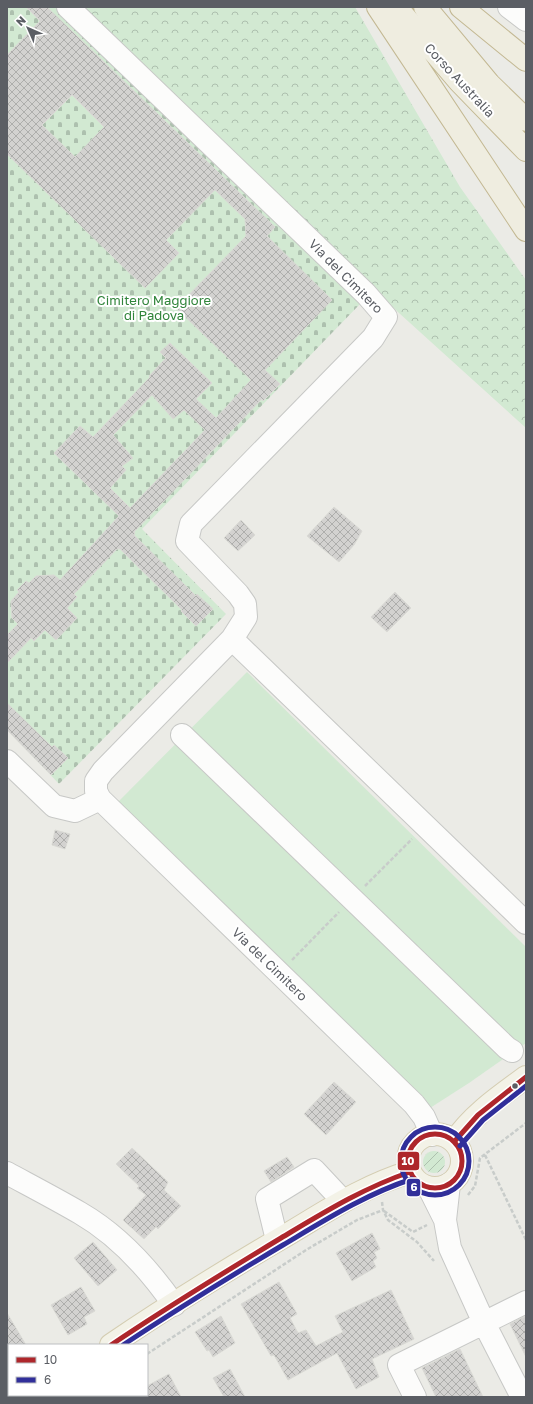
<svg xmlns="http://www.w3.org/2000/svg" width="533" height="1404" font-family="'Golos Text',sans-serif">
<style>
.grass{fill:#d2e9d2}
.forest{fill:url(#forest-crowns)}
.cemetery{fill:url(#cemetery-stones)}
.garden{fill:url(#garden-furrows)}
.building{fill:url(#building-cross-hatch);stroke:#dadad5;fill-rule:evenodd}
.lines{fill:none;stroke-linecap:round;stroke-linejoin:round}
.minor-casing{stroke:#c7c8c6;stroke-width:24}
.major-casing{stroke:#d4cdb2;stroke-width:24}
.highway-casing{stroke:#c3b892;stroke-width:24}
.path{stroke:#c8ccca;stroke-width:2.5;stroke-dasharray:4 2;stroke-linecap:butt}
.minor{stroke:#fcfcfb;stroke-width:22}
.major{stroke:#f3f2e7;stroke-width:22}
.highway{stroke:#efede0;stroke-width:22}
.bus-1-casing{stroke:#fff;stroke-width:8}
.bus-2-casing{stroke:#fff;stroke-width:8}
.bus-1{stroke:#ae262b;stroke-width:5}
.bus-2{stroke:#312f9a;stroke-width:5}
.bus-dot{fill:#5b5e64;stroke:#fff;stroke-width:1.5}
.labels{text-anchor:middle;stroke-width:4;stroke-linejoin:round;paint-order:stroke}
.street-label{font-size:13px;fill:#5b5e64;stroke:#fff}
.park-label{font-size:13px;fill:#31853b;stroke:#fff}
.line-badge{stroke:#fff;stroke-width:1.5}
.badge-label{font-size:11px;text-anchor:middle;font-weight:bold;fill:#fff}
</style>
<defs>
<pattern id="forest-crowns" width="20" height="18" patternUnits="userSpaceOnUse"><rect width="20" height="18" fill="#d2e9d2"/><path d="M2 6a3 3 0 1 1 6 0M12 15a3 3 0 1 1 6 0" fill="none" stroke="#adc0ae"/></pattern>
<pattern id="cemetery-stones" width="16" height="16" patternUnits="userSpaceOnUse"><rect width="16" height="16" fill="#d2e9d2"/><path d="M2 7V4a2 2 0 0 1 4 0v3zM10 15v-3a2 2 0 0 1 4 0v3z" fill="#adc0ae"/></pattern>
<pattern id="garden-furrows" width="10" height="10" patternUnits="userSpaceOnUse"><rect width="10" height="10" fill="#d2e9d2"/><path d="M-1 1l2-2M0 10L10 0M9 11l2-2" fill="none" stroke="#adc0ae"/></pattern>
<pattern id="building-cross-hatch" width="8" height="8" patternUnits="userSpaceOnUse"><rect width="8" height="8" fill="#d3d2d0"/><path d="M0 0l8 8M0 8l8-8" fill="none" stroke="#aeaeac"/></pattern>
</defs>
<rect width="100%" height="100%" fill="#ebebe6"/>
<!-- grass -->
<path class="grass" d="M 247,672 L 526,947 L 526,1043 L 469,1083 L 430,1108 L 118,802 Z"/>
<!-- forest -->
<path class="forest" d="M 81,7 L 355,7 L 460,187 L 526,280 L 526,428 L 399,313 Z"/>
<!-- cemetery -->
<path class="cemetery" d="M 7,7 L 55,7 L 360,304 L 142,529 L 226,614 L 59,784 L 7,729 Z"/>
<!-- garden -->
<path class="garden" d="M423 1162a11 11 0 1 1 22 0a11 11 0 1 1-22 0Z"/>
<!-- building -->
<path class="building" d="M 26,7 L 47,7 L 275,227 L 267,236 L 332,300 L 265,370 L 280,384 L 263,401 L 262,399 L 134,532 L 135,533 L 134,535 L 196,596 L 197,594 L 213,609 L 196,626 L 181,611 L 182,610 L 120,549 L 117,549 L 74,594 L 77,597 L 67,608 L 77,618 L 56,640 L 45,630 L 34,641 L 31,638 L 7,663 L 7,635 L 18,624 L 12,618 L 11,601 L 19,592 L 17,590 L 26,581 L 29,583 L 36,576 L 54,575 L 60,580 L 119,516 L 54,453 L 80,426 L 93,437 L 150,377 L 149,376 L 166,358 L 160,352 L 170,343 L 212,383 L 196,399 L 216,418 L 251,380 L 176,308 L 246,236 L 245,219 L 215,190 L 166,240 L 179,253 L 145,288 L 7,154 L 7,55 L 40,21 ZM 72,95 L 104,127 L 75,157 L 42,125 ZM 152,395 L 173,419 L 184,410 L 205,430 L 130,508 L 110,488 L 126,470 L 122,466 L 133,458 L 113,435 Z
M 334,507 L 362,531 L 354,545 L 339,562 L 307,536 Z
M 241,520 L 255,535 L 238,551 L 224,538 Z
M 395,592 L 411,608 L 387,632 L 371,617 Z
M 7,703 L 52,747 L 54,745 L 68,758 L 51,775 L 7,730 Z
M 55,830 L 70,834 L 65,849 L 52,845 Z
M 334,1082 L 356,1102 L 326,1135 L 304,1114 Z
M 132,1148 L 168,1182 L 164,1190 L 181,1206 L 158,1229 L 156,1227 L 144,1239 L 123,1220 L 146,1195 L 137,1188 L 139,1186 L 116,1164 Z
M 287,1157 L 294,1167 L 271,1182 L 264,1171 Z
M 372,1233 L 380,1249 L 374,1252 L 377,1258 L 373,1261 L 376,1267 L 352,1281 L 336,1253 Z
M 93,1242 L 117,1270 L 98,1286 L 74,1258 Z
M 279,1282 L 297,1314 L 290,1318 L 298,1333 L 306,1330 L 316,1346 L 343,1332 L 335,1316 L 391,1290 L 414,1339 L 372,1359 L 379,1377 L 356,1389 L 337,1353 L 288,1380 L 274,1355 L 271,1356 L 241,1304 Z
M 81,1287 L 95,1311 L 84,1317 L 87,1324 L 68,1335 L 51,1305 Z
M 7,1313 L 26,1345 L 7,1345 Z
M 221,1316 L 235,1343 L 213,1357 L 209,1350 L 207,1351 L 195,1332 Z
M 526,1316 L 526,1357 L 510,1324 Z
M 460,1349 L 483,1397 L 436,1397 L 422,1368 Z
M 230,1369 L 245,1397 L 224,1397 L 213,1378 Z
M 169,1374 L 181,1397 L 147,1397 L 147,1386 Z"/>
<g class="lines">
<!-- minor casing -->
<g class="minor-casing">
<path id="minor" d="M 68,7 L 366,294 L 386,317 L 373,338 L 191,524 L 187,541 L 238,594 L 245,604 L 246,617 L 232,639
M 509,7 L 526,20
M 182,735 L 507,1048 L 512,1051
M 7,761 L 54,806 L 75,811 L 100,799
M 432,1135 L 424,1117 L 414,1104 L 100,799 L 96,791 L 96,781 L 103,771 L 232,639 L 526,923
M 7,1173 C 31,1186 56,1199 80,1213 C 118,1235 149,1269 174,1305
M 449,1184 L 445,1220 L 450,1248 L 484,1323 L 522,1397
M 429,1188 L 445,1220
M 277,1240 L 267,1199 L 314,1170 L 343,1201
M 78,1395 L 80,1397
M 415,1397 L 399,1365 L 526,1302"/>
</g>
<!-- major casing -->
<g class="major-casing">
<path id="major" d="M408 1161a27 27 0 1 1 54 0a27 27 0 1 1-54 0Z
M 454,1142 C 472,1115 500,1096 526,1077
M 111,1345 C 165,1308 222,1273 278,1240 C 321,1215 362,1186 410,1172
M 37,1397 L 39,1395"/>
</g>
<!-- highway casing -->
<g class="highway-casing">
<path id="highway" d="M 378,7 L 526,230
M 396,7 L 460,82 L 526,150
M 425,7 L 489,84 L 526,120
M 461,7 L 526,60"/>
</g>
<!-- path -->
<path class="path" d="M 365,886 L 412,839
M 292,960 L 339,912
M 485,1155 L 526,1240
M 468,1195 L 475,1186 L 480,1158 L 526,1123
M 382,1202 L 383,1210 L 388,1220 L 417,1242 L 434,1261
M 384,1211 L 413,1232 L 427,1225
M 147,1354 L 306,1250 L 357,1220 L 383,1210"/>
<!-- minor -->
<use href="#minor" class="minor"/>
<!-- major -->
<use href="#major" class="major"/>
<!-- highway -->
<use href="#highway" class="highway"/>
<!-- bus-1 casing -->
<g class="bus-1-casing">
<path id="bus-1" d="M408 1161a27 27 0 1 1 54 0a27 27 0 1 1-54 0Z
M 454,1142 L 478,1115 L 526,1077
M 111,1345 C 166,1308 223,1273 281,1238 C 323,1213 363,1188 410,1172"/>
</g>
<!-- bus-2 casing -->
<g class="bus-2-casing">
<path id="bus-2" d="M401 1161a34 34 0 1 1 68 0a34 34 0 1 1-68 0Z
M 460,1146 L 483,1120 L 526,1086
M 123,1345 C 176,1310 229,1277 283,1245 C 325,1220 366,1194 412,1179"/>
</g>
<!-- bus-1 -->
<use href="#bus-1" class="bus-1"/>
<!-- bus-2 -->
<use href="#bus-2" class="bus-2"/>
</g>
<!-- markers -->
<circle class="bus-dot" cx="515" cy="1086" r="3.5"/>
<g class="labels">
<!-- street labels -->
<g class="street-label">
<text transform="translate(460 80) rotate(47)" y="5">Corso Australia</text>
<text transform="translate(346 276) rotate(45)" y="5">Via del Cimitero</text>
<text transform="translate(270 964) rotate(44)" y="5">Via del Cimitero</text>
</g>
<!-- park labels -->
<g class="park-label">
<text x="154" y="305">Cimitero Maggiore<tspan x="154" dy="15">di Padova</tspan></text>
</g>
</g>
<g class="line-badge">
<rect x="397" y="1151" width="23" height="20" rx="4" fill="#ae262b"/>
<rect x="406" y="1178" width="15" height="19" rx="4" fill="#312f9a"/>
</g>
<g class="badge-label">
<text x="408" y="1165">10</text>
<text x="414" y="1191">6</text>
</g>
<!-- border -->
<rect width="533" height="1404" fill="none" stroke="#5b5e64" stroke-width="16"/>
<!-- legend -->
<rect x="8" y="1344" width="140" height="52" fill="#ffffff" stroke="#bdbfc1"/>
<rect x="16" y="1357" width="20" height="6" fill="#ae262b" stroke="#bdbfc1"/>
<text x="44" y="1364" font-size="12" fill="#5b5e64">10</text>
<rect x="16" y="1377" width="20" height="6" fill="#312f9a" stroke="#bdbfc1"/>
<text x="44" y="1384" font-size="12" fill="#5b5e64">6</text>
<!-- north arrow -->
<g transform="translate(28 28) rotate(315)" stroke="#ffffff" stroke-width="3" paint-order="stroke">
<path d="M0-3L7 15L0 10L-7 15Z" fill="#5b5e64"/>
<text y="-6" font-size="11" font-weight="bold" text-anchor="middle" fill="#5b5e64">N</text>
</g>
</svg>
